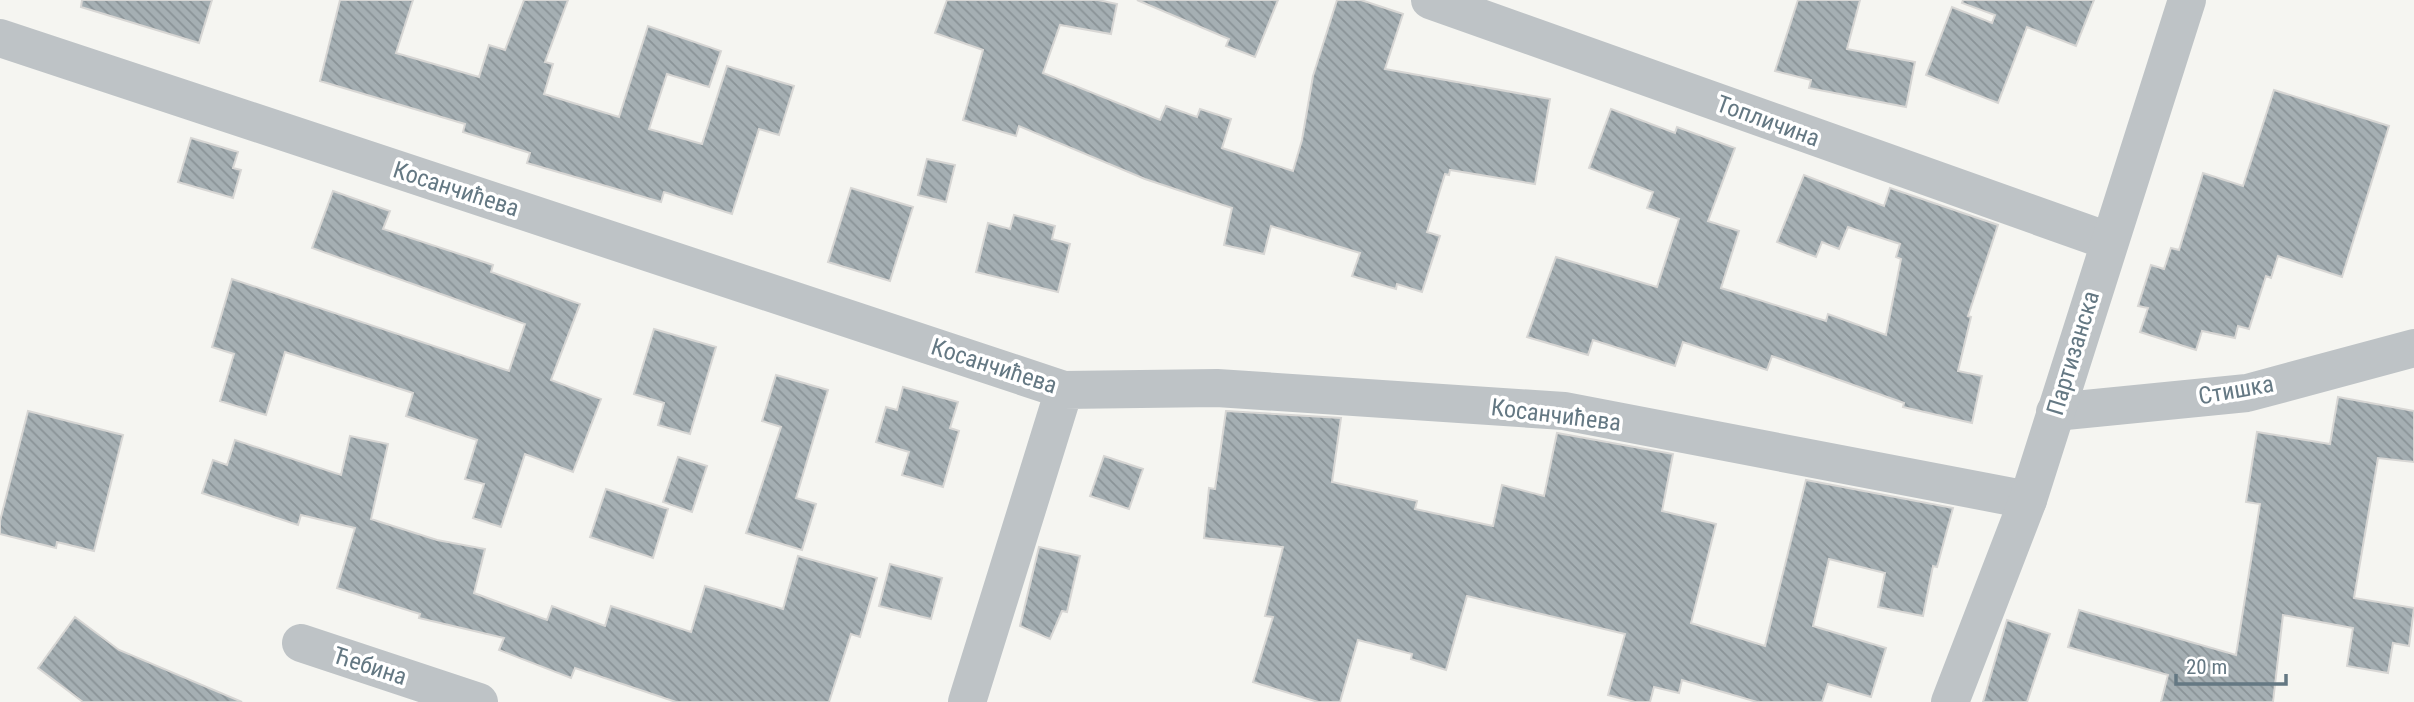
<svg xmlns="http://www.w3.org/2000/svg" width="2414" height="702" font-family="'Roboto Condensed',sans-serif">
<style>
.building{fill:url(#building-back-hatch);stroke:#d7d6d4;stroke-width:2}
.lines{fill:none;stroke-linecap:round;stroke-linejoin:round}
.minor{stroke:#bec3c6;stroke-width:38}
.tertiary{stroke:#bec3c6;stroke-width:38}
.labels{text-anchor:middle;stroke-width:7;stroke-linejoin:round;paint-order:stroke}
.street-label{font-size:24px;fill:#647883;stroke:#fff}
</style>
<defs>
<pattern id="building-back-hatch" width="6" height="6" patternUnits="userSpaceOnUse" patternTransform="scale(1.75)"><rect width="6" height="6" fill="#a5afb3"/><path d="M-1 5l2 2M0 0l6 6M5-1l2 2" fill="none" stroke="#8a9397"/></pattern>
</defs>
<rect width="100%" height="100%" fill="#f5f5f1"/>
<!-- building -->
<path class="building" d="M 82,0 L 212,0 L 199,43 L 81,7 Z
M 340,0 L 413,0 L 396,53 L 479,77 L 489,45 L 505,50 L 524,0 L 568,0 L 545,62 L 553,64 L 544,94 L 619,117 L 648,26 L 721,51 L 709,87 L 667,74 L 649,129 L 702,144 L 727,66 L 794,86 L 779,135 L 759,129 L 732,214 L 664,192 L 661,202 L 527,163 L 530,153 L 463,132 L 465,124 L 320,81 Z
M 947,0 L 1098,0 L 1117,4 L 1111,34 L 1060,25 L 1043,73 L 1160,120 L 1166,106 L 1197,117 L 1200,109 L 1231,119 L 1222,148 L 1293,171 L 1302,140 L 1313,76 L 1337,0 L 1361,0 L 1403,14 L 1385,69 L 1550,99 L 1535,184 L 1450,170 L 1449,175 L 1445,174 L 1427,232 L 1440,236 L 1422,292 L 1397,284 L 1396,289 L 1352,276 L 1360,253 L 1271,226 L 1264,254 L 1224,245 L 1232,208 L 1145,179 L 1019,126 L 1016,136 L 963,120 L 983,50 L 935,33 Z
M 1137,0 L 1278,0 L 1255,57 L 1226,46 L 1229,39 Z
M 1798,0 L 1860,0 L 1847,49 L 1915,62 L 1906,107 L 1809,88 L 1811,80 L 1775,71 Z
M 1963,0 L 2094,0 L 2076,46 L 2027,27 L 1998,103 L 1926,75 L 1952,7 L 1992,23 L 1995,15 L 1962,3 Z
M 2274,90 L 2389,126 L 2342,277 L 2278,256 L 2271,278 L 2266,276 L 2249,329 L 2238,326 L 2235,338 L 2202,331 L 2196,350 L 2140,332 L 2148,308 L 2138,306 L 2151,265 L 2164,269 L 2171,248 L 2179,250 L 2203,173 L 2243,186 Z
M 1611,109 L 1675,133 L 1677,127 L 1735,148 L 1708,221 L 1739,231 L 1721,288 L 1826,321 L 1828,314 L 1886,335 L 1901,259 L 1896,257 L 1900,244 L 1848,227 L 1839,249 L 1822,242 L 1816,257 L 1777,242 L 1804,175 L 1884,206 L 1890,188 L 1998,225 L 1968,316 L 1971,317 L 1958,371 L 1982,376 L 1972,423 L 1903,407 L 1904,403 L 1772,356 L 1767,370 L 1683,342 L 1675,366 L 1593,340 L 1588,355 L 1527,337 L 1556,257 L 1657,287 L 1679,219 L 1647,208 L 1653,192 L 1589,168 Z
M 191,138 L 238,152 L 233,168 L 241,170 L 233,198 L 178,182 Z
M 927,159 L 955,165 L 946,202 L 918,195 Z
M 851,188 L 913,207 L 890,281 L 828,262 Z
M 333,191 L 390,211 L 383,229 L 493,265 L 491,272 L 580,304 L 551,380 L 601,399 L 573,472 L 525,454 L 501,527 L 473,518 L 484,484 L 465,479 L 477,440 L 406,416 L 413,393 L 285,352 L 266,415 L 220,401 L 234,354 L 212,347 L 232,279 L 509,371 L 525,324 L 312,248 Z
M 1014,215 L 1055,226 L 1052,239 L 1070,244 L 1058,292 L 976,272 L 988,223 L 1010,229 Z
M 654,329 L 716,347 L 690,434 L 658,425 L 664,403 L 634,394 Z
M 776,375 L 828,390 L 796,498 L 816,504 L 802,550 L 746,533 L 781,427 L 762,421 Z
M 903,387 L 958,402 L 950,428 L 959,431 L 943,487 L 902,475 L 909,452 L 876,442 L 886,407 L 897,410 Z
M 2338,397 L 2414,411 L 2414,462 L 2378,458 L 2354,598 L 2414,608 L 2409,646 L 2393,643 L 2388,673 L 2347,666 L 2353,628 L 2283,615 L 2273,702 L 2161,702 L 2168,675 L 2068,647 L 2079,610 L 2236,655 L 2260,504 L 2246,502 L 2257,432 L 2330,444 Z
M 28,411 L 123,435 L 94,551 L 57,542 L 56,548 L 0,534 L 0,521 Z
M 1226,411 L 1341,418 L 1332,482 L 1417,501 L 1415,509 L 1493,526 L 1502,485 L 1544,496 L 1557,433 L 1673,454 L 1662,511 L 1716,524 L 1691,623 L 1765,646 L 1806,480 L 1953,508 L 1937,567 L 1933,566 L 1923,616 L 1878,607 L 1885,573 L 1829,559 L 1813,626 L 1886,648 L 1871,697 L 1828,684 L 1822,702 L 1757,702 L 1682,680 L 1679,693 L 1654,687 L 1650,702 L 1635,702 L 1608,695 L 1625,634 L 1467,596 L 1446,670 L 1411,659 L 1412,654 L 1358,640 L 1340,702 L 1318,702 L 1253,682 L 1273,617 L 1265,616 L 1283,547 L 1204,538 L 1209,488 L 1215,489 Z
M 350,436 L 388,444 L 371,519 L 437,540 L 485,549 L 474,593 L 547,620 L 552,606 L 605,626 L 611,606 L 691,632 L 705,586 L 783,609 L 798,556 L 877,578 L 860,637 L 851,634 L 829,702 L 676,702 L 575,668 L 571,678 L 499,650 L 504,638 L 419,618 L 420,614 L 337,588 L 355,528 L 301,515 L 298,525 L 202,493 L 213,460 L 227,465 L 235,440 L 341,475 Z
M 1104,456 L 1143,469 L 1129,509 L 1090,496 Z
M 678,457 L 707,466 L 692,512 L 663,502 Z
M 606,489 L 668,509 L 653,558 L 590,537 Z
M 1039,547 L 1080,556 L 1067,612 L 1062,611 L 1050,639 L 1020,626 Z
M 890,564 L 942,578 L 931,619 L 879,606 Z
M 75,617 L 119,650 L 242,702 L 83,702 L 38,668 Z
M 2007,620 L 2050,634 L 2027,702 L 1983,702 Z"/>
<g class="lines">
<!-- minor -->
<path class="minor" d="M 1430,0 L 2108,241
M 0,38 L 1064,390 L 1217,388 L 1564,411 L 2028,500
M 2055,412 L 2247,393 L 2414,348
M 301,643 L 479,702
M 967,702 L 1064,390"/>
<!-- tertiary -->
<path class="tertiary" d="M 1950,702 L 2028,500 L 2187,0"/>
</g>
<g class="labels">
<!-- street labels -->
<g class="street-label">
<text transform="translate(1768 121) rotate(20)" y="8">Топличина</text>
<text transform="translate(456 189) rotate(18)" y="8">Косанчићева</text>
<text transform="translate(2073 353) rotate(-73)" y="8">Партизанска</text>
<text transform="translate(994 366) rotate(18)" y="8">Косанчићева</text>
<text transform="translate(2236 390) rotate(-10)" y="8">Стишка</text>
<text transform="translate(1556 415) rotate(7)" y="8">Косанчићева</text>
<text transform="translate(370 666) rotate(18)" y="8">Ћебина</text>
</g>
</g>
<!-- scale -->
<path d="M2176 674v10h110v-10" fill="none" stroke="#647883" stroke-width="3.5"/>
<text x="2186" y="674" font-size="21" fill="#647883" stroke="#ffffff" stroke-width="5" paint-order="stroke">20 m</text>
</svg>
